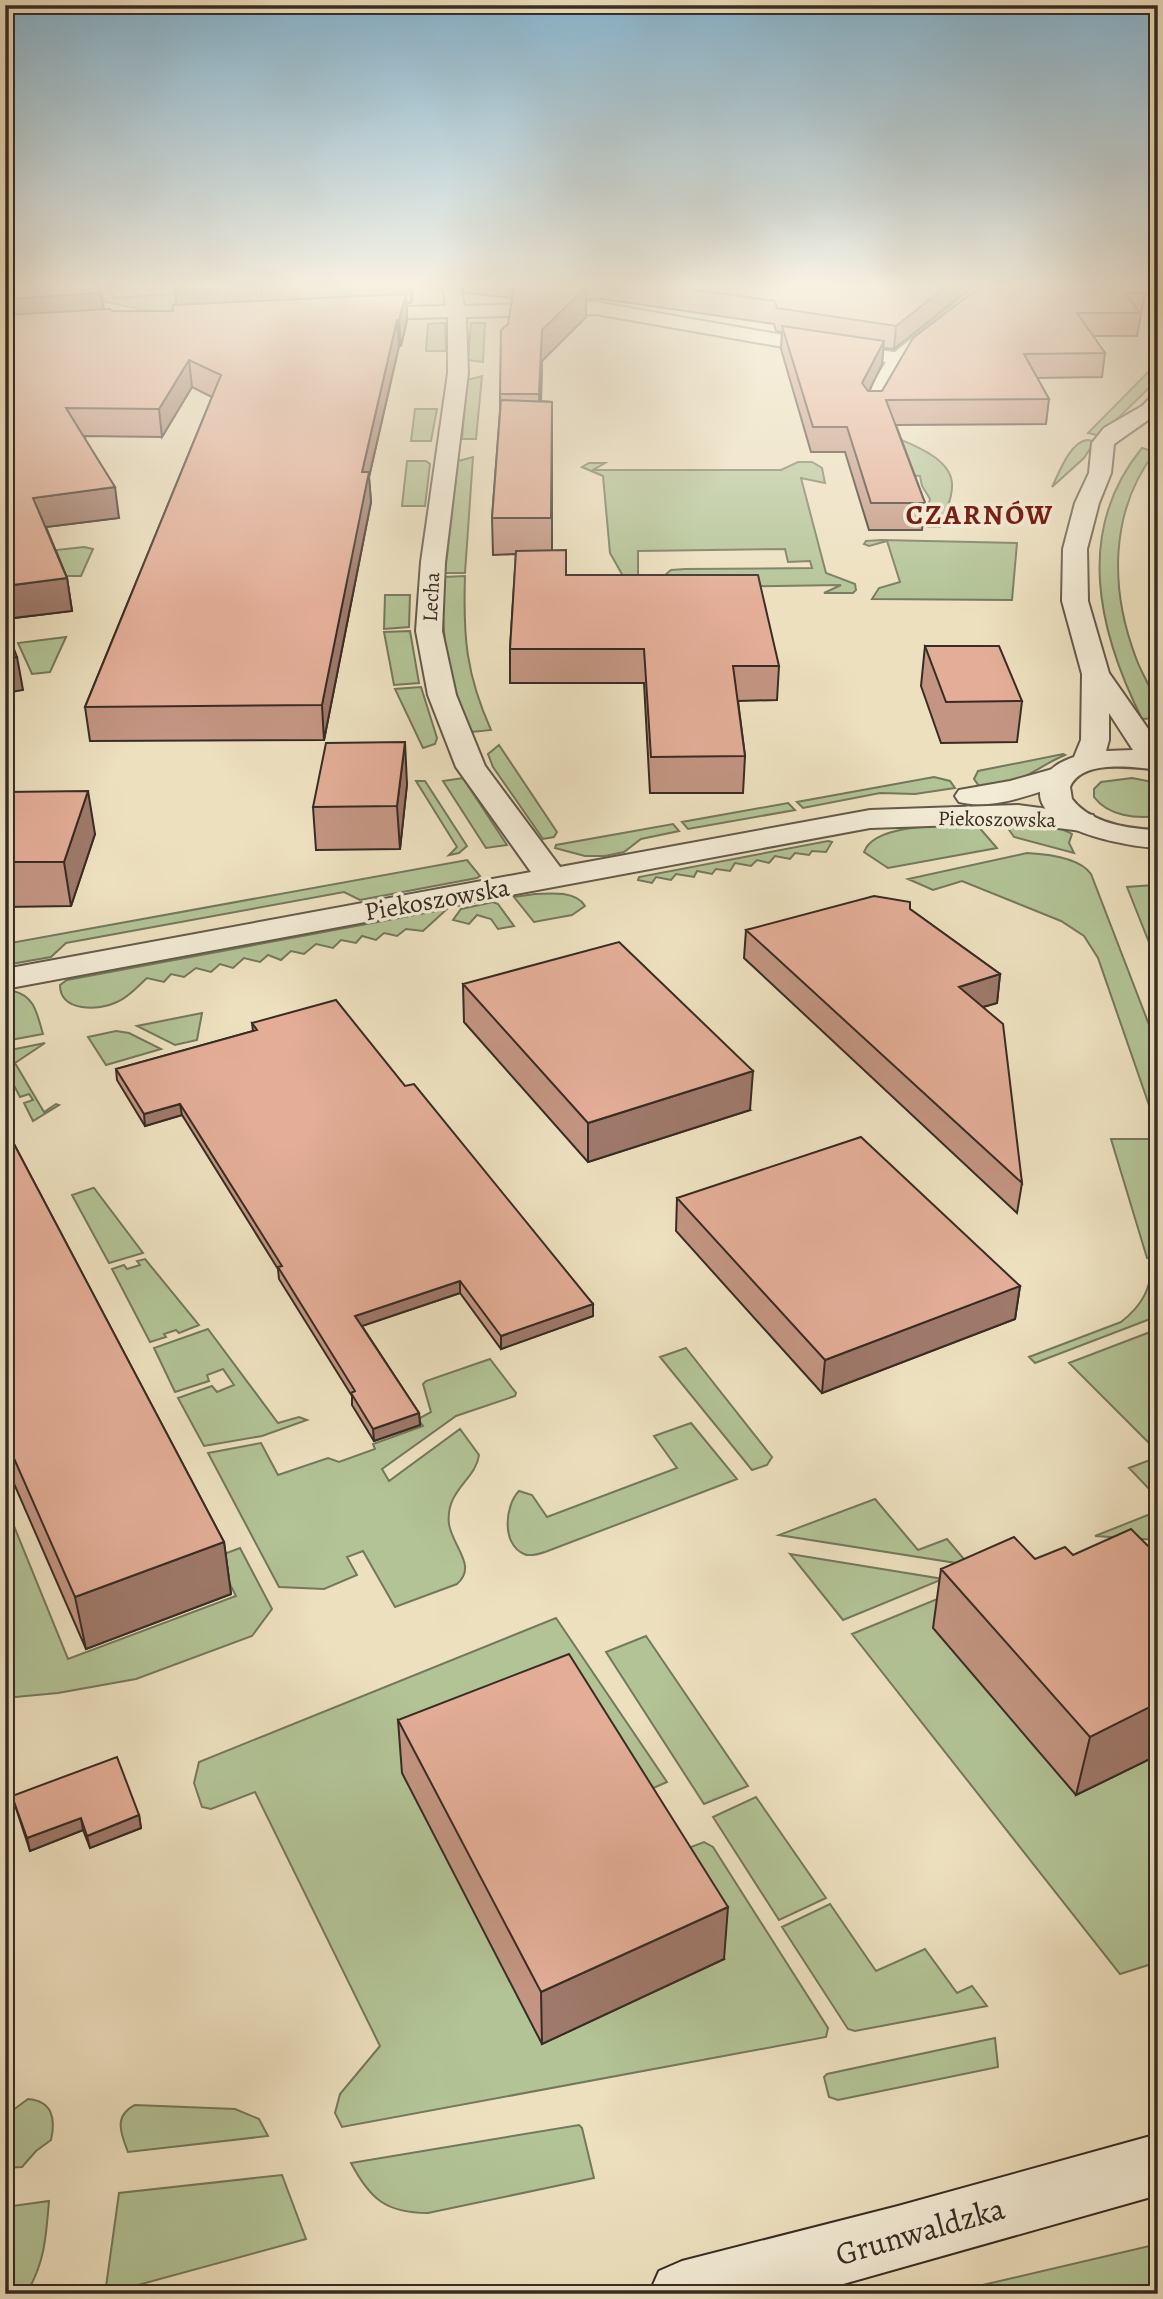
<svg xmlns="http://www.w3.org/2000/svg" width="1163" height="2299" font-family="Alegreya,serif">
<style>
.green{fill:#b2c396;stroke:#74785d;stroke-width:2}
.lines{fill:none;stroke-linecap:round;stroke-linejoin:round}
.minor-casing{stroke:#645a4b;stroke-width:4}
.tertiary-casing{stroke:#645a4b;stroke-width:4}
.secondary-casing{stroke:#372d24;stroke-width:4}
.minor{fill:#f3ebd5;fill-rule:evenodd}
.tertiary{fill:#f3ebd5;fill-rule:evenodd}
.secondary{fill:#f3ebd5;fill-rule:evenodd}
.wall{fill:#c39582;stroke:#372d24;stroke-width:2}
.shaded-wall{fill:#9f796a;stroke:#372d24;stroke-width:2}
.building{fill:#e3ad97;stroke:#372d24;stroke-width:2}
.labels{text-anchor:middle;stroke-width:7;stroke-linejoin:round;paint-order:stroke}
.far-street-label{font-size:21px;fill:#372d24;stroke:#f3ebd5}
.street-label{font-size:26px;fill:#372d24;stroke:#f3ebd5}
.far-district-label{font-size:28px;font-weight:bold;letter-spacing:2px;fill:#7a1f14;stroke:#f3ebd5}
.near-street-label{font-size:32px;fill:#372d24;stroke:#f3ebd5}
</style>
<rect width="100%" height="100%" fill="#ede0bf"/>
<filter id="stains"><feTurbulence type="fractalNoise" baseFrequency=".00286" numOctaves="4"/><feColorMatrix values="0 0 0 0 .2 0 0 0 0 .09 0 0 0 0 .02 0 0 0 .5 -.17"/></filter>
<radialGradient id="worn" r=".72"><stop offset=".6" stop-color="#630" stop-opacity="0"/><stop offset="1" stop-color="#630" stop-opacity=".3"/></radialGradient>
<!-- green -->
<path class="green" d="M 59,285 L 109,285 L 115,298 L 251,288 L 209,299 L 176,301 L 173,308 L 166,312 L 193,309 L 160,313 L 101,301 Z
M 445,323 L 446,351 L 426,351 L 428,324 Z
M 471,323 L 485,323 L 483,362 L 468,360 Z
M 1158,362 L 1157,380 L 1100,436 L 1088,433 Z
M 482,376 L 476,439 L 462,439 L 467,380 Z
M 415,409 L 437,409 L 431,441 L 411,441 Z
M 892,436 C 913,445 954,459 952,487 C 952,501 943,517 940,527 L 927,527 L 925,524 L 929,522 L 924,522 L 939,521 L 929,503 L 930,499 L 922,486 L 920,476 L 905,475 Z
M 1087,440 L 1095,441 L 1084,458 L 1052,487 C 1059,473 1070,442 1087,440 Z
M 1142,448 L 1155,452 C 1109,512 1110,590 1136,658 C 1143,678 1158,696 1158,718 L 1142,719 C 1098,631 1074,531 1142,448 Z
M 473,457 L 465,573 L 445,573 L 458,461 Z
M 407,461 L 426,461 L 430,464 L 425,506 L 402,506 Z
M 798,462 L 812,462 L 822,468 L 825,483 L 801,478 L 826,573 L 855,584 L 856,590 L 853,593 L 824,593 L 841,585 L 701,587 L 665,575 L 671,570 L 685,569 L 812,568 L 810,561 L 788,562 L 785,549 L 638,551 L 638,576 L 628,585 L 610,553 L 603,476 L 582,467 L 589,463 L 605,463 L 593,470 L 781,470 Z
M 882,540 L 1017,543 L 1012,600 L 872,599 L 879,588 L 900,582 L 887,541 L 869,546 L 864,544 L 866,541 Z
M 84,547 L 93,549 L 81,576 L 66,576 L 56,550 Z
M 465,576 C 463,637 466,674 491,730 L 472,732 C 447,680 440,634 444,577 Z
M 385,595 L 410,595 L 409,627 L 384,629 Z
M 410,631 L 419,683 L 394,685 L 384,632 Z
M 66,637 L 50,672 L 32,674 L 18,643 Z
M 421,687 L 437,738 L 435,744 L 423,748 L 395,689 Z
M 499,745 L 557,832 L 554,837 L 543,839 L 493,767 L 488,754 Z
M 1063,754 L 1065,755 C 1037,766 1011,793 979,786 L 974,779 L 978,771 Z
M 934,777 L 950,781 L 955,788 L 915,794 L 880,793 L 803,808 L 797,802 Z
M 463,778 L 507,845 L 486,848 L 443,781 Z
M 1132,778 L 1158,783 L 1158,816 C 1136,819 1108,816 1094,797 L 1094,789 L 1101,782 Z
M 416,781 L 425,781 L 467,846 L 459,853 L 449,855 L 457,847 Z
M 788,803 L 795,810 L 688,829 L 682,822 Z
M 1013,821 C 1033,824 1055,824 1072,834 L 1069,843 L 1074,853 L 1014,837 L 1005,824 Z
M 673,824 L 679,831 L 641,839 L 624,852 L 605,856 L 585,856 L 555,848 L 556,845 Z
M 977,825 L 997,848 L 888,868 L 864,852 C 875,822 950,826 977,825 Z
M 828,841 L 832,842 L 826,852 L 812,851 L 809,855 L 795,853 L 790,859 L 775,856 L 769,863 L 757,860 L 751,866 L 735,863 L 730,871 L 716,869 L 712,874 L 697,871 L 694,877 L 676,874 L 671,880 L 656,877 L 652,883 L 638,880 L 639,877 Z
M 1027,853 C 1046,854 1079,857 1091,874 L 1158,1048 L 1158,1131 L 1098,958 L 1084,936 L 1061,921 L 962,881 L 933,890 L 908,879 Z
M 467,860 L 480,876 L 477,878 L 360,900 L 344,892 L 66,943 L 51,957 L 5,965 L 5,944 Z
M 1154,885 L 1158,892 L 1158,965 L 1127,887 Z
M 535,894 C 551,893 576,891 585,906 L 572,915 L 534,922 L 514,897 Z
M 493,902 L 498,904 L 514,926 L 498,929 L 491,919 L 477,915 L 469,924 L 453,920 L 461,909 Z
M 447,909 L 423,931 L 406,929 L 397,936 L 384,933 L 376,940 L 362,936 L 356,943 L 341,940 L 333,948 L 316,944 L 304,954 L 291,951 L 281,960 L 268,955 L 260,962 L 244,958 L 233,968 L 220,964 L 211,972 L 196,968 L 184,977 L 171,974 L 164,982 L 147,978 C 138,986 129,997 117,1002 C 99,1011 60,1012 60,985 L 67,980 Z
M 13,991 C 35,996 37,1014 43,1034 L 5,1041 L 5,992 Z
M 202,1013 L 197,1040 L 175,1045 L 137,1026 Z
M 116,1031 L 129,1033 L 161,1049 L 106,1065 L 88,1037 Z
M 45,1043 L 15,1063 L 44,1112 L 56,1104 L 59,1105 L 33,1121 L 24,1103 L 33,1100 L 29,1094 L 20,1097 L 5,1068 L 5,1051 Z
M 1111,1139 L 1158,1139 L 1158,1316 L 1035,1363 L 1029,1357 L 1121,1322 C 1143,1305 1152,1287 1152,1259 L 1147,1258 Z
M 93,1188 L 94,1188 L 143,1253 L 109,1263 L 72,1195 Z
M 145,1259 L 199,1325 L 179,1333 L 176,1330 L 164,1334 L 166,1337 L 150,1342 L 112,1269 L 124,1265 L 127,1269 L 140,1265 L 137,1261 Z
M 208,1329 L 278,1423 L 299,1417 L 307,1420 L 262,1436 L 204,1446 L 178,1398 L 212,1386 L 217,1392 L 234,1385 L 223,1369 L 207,1375 L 209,1381 L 175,1392 L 154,1348 Z
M 1158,1329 L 1158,1452 L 1069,1363 Z
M 686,1348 L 772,1457 L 767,1465 L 752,1470 L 660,1357 Z
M 490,1359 L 516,1393 L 515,1396 L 456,1416 L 382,1469 L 389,1481 L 460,1429 L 479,1455 C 476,1480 445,1490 449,1524 C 452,1546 478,1566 457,1584 L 395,1607 L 363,1551 L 347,1557 L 357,1575 L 324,1589 L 279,1587 L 208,1453 L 261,1443 L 278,1475 L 328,1458 L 339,1462 L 375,1449 L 373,1444 L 423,1426 L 418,1419 L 431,1412 L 423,1384 L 426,1381 Z
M 691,1423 L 737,1479 L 545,1552 C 539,1554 530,1557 524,1554 C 501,1544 505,1505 519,1491 L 532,1495 L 547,1517 L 677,1468 L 654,1436 Z
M 1158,1457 L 1158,1489 L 1152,1492 L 1129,1468 Z
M 875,1499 L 918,1550 L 947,1539 L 969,1565 L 779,1535 Z
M 5,1504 L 68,1659 L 236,1596 L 216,1557 L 240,1548 L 272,1609 L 252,1636 L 136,1679 L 58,1693 L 5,1698 Z
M 1158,1511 L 1158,1540 L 1095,1536 Z
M 790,1554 L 943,1579 L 843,1620 Z
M 986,1579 L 1076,1795 L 1158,1755 L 1158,1962 L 1120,1974 L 852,1634 Z
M 556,1618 L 667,1782 L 626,1800 L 542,2043 L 724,1959 L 662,1858 L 704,1842 L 713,1847 L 828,2028 L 826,2037 L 342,2127 L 335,2113 L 340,2094 L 380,2046 L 255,1792 L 211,1809 L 202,1807 L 194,1783 L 199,1762 Z
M 646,1636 L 748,1786 L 704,1804 L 606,1652 Z
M 756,1797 L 826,1898 L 779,1920 L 713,1817 Z
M 830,1904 L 876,1971 L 925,1949 L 957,1993 L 972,1986 L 987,2006 L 855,2031 L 848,2029 L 782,1927 Z
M 995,2038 L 998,2067 L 838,2100 L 829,2097 L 824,2077 L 827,2074 Z
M 28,2099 C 52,2101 56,2118 51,2140 L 36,2151 L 22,2167 L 5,2168 L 5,2116 Z
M 135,2105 L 235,2109 L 259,2119 L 268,2136 L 128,2152 C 121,2134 113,2116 135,2105 Z
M 579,2125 L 582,2128 L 594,2178 L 428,2213 C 386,2213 370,2199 351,2163 Z
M 282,2175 L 306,2239 L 105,2294 L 119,2193 Z
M 49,2201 C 46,2236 45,2263 26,2294 L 5,2294 L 5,2207 Z
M 1158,2244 L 1158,2294 L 944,2294 Z"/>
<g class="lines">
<!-- minor casing -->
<g class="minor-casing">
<path id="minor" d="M 460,285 L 464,306 L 596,302 L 845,346 L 895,352 L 978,285 L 998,285 C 977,312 934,335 909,360 C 894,374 892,397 880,413 L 866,413 L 863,409 L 875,380 L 886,362 L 845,358 L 596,314 L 466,317 L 468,373 L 445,562 L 442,631 L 456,695 L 485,766 L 560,867 L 870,810 L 1018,805 L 1093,815 L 1097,822 L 1093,829 L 1082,831 L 1018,823 L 870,828 L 5,989 L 5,969 L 531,872 L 456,767 L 428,695 L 416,631 L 421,562 L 448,373 L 448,317 L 353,320 L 344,314 L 353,308 L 446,306 L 443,286 Z
M 1060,767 L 1070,770 L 1075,776 L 1070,782 C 1037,792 994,811 959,802 L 955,796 L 959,790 L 1010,781 Z"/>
</g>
<!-- tertiary casing -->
<g class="tertiary-casing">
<path id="tertiary" d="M 1158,395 L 1158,413 L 1114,444 L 1111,473 L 1099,503 L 1087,549 L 1088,601 L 1109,673 L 1158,743 L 1158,770 C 1134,767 1082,759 1070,787 L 1072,799 C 1091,824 1129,829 1158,830 L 1158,848 C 1129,847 1024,829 1042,783 C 1048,768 1060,762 1074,757 L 1081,740 L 1082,674 L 1062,601 L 1063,549 L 1075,503 L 1089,473 L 1092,443 L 1104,428 L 1142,406 L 1151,397 ZM 1109,713 L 1131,747 L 1133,750 L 1106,751 L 1109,740 Z"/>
</g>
<!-- secondary casing -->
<g class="secondary-casing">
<path id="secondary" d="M 1158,2134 L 1158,2195 L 808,2294 L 649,2294 L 659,2271 L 682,2261 L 898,2206 Z"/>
</g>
<!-- minor -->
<use href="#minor" class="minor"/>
<!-- tertiary -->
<use href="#tertiary" class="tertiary"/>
<!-- secondary -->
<use href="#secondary" class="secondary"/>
</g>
<!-- wall -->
<path class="wall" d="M 5,285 L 101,293 L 104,310 L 112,311 L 173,311 L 177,305 L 174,285 L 413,285 L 413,294 L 411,303 L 406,303 L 407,320 L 401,346 L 399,346 L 369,477 L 371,502 L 324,740 L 90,741 L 85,707 L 212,397 L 192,387 L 162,437 L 84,436 L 119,518 L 46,527 L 67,578 L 72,611 L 5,619 Z
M 462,285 L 974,285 L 894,349 L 883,348 L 882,364 L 869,391 L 882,391 L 982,285 L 1158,285 L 1158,293 L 1145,293 L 1137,336 L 1093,336 L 1105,353 L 1102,377 L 1037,378 L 1049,399 L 1046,424 L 896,425 L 925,503 L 922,530 L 869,530 L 845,452 L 811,452 L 781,349 L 782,332 L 776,331 L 774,324 L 603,299 L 586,299 L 586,317 L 542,361 L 541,401 L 552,402 L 552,550 L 566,575 L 779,666 L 777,700 L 738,701 L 745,756 L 743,793 L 650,793 L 644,683 L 510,683 L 510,649 L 516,554 L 493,555 L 492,518 L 500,411 L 500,394 L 512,298 L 464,293 Z
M 925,646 L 1022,701 L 1017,742 L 941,743 L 921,686 Z
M 407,784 L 400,849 L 316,850 L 313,807 Z
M 5,792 L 95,834 L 71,906 L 5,907 Z
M 910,909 L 1000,974 L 997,1003 L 983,1007 L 1022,1183 L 1017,1213 L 744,958 L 746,930 Z
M 463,984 L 750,1110 L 588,1162 L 464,1022 Z
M 252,1023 L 405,1086 L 593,1304 L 593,1316 L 501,1349 L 460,1293 L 362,1326 L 419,1413 L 420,1425 L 374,1441 L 352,1405 L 352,1396 L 279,1279 L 278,1269 L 182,1115 L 145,1126 L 117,1080 L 116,1069 L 253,1031 Z
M 5,1127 L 224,1542 L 231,1594 L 86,1649 L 5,1463 Z
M 677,1198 L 1020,1286 L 1015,1319 L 822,1393 L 676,1231 Z
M 1073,1555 L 1158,1556 L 1158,1755 L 1076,1795 L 933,1628 L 941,1569 Z
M 398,1720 L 724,1959 L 542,2044 L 402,1773 Z
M 12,1796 L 139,1815 L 141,1828 L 90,1848 L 83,1830 L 30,1851 Z"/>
<!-- shaded-wall -->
<path class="shaded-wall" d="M 174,285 L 261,285 L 263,307 L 178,313 Z
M 410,285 L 413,285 L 413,294 L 411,303 Z
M 948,285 L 974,285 L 894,349 L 896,326 Z
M 586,287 L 586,317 L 542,361 L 540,427 L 539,394 L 542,330 Z
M 101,293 L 105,318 L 5,325 L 5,299 Z
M 406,294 L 407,320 L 401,346 L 399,320 Z
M 397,320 L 399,346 L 369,477 L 371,502 L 324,740 L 322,705 L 362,472 Z
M 884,341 L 882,364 L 861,408 L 862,383 Z
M 189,360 L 192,387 L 162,437 L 159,409 Z
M 115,487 L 119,518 L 38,528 L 33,498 Z
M 67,578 L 72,611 L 5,619 L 5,586 Z
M 17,657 L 23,690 L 5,693 L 5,658 Z
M 405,742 L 407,784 L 400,849 L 397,806 Z
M 88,791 L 95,834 L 71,906 L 64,862 Z
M 1000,974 L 997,1003 L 955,1015 L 959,987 Z
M 753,1071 L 750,1110 L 588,1162 L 588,1123 Z
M 180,1104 L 182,1115 L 145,1126 L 144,1114 Z
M 460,1281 L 460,1293 L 356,1328 L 355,1316 Z
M 1020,1286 L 1015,1319 L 822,1393 L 825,1360 Z
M 593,1304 L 593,1316 L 501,1349 L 501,1336 Z
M 419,1413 L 420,1425 L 374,1441 L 373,1429 Z
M 224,1542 L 231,1594 L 86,1649 L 75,1597 Z
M 1158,1659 L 1158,1755 L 1076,1795 L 1090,1737 Z
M 139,1815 L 141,1828 L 90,1848 L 87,1836 Z
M 81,1818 L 83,1830 L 30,1851 L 27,1838 Z
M 728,1907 L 724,1959 L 542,2044 L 541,1992 Z"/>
<!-- building -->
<path class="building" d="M 5,285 L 97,285 L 101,293 L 5,299 Z
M 661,285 L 948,285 L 896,326 L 777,308 L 775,301 Z
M 982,285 L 1136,285 L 1145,293 L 1125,293 L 1140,313 L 1077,313 L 1105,353 L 1024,354 L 1049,399 L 886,400 L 925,503 L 871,503 L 847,427 L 813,427 L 782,326 L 884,341 L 862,383 L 868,391 L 882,391 L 913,338 Z
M 586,287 L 542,330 L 539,394 L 500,394 L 501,330 L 508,324 L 514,288 Z
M 406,294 L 399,320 L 397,320 L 362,472 L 369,472 L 322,705 L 85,707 L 221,375 L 189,360 L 159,409 L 66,408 L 115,487 L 33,498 L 67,578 L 5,586 L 5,315 L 110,309 L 112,311 L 173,311 L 173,305 Z
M 501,400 L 552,402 L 551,518 L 492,518 Z
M 566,550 L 566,575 L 758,575 L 779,666 L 733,666 L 745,756 L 651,757 L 644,649 L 510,649 L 516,551 Z
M 5,625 L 17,657 L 5,658 Z
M 925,646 L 999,646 L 1022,701 L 946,702 Z
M 405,742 L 397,806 L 313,807 L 326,743 Z
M 88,791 L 64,862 L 5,862 L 5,792 Z
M 874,896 L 910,902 L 910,909 L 1000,974 L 959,987 L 1003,1024 L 1022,1183 L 746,930 Z
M 619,942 L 753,1071 L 588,1123 L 463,984 Z
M 336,1000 L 405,1086 L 414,1084 L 593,1304 L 501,1336 L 460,1281 L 355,1316 L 419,1413 L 373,1429 L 351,1393 L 355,1391 L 278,1267 L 282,1266 L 180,1104 L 144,1114 L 116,1069 L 257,1030 L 252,1023 Z
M 5,1127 L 224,1542 L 75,1597 L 5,1438 Z
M 861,1137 L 1020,1286 L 825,1360 L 677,1198 Z
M 1131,1529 L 1158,1556 L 1158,1703 L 1090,1737 L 941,1569 L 1014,1537 L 1035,1559 L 1065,1547 L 1073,1555 Z
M 569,1654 L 728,1907 L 541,1992 L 398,1720 Z
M 117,1757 L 139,1815 L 87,1836 L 81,1818 L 27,1838 L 12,1796 Z"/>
<!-- sky -->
<linearGradient id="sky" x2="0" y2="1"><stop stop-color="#88b8d4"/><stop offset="0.47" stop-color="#f7f1e2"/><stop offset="1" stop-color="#f7f1e2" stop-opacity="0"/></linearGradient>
<rect width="1163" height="607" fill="url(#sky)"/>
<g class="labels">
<!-- far-street labels -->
<g class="far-street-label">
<text transform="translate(431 597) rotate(-87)" y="7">Lecha</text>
<text transform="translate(997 819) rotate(1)" y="7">Piekoszowska</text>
</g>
<!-- street labels -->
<g class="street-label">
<text transform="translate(437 899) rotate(-10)" y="9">Piekoszowska</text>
</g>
<!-- far-district labels -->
<g class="far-district-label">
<text x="980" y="524">CZARNÓW</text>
</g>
<!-- near-street labels -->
<g class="near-street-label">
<text transform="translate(920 2231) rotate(-16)" y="11">Grunwaldzka</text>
</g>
</g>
<!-- margin -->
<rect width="1163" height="2299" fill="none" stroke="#ede0bf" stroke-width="28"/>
<rect x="7" y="7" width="1149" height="2285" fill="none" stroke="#372d24" stroke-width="3.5"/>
<rect x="14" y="14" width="1135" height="2271" fill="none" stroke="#372d24" stroke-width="2"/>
<rect width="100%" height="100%" filter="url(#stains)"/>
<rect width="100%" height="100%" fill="url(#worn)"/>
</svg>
